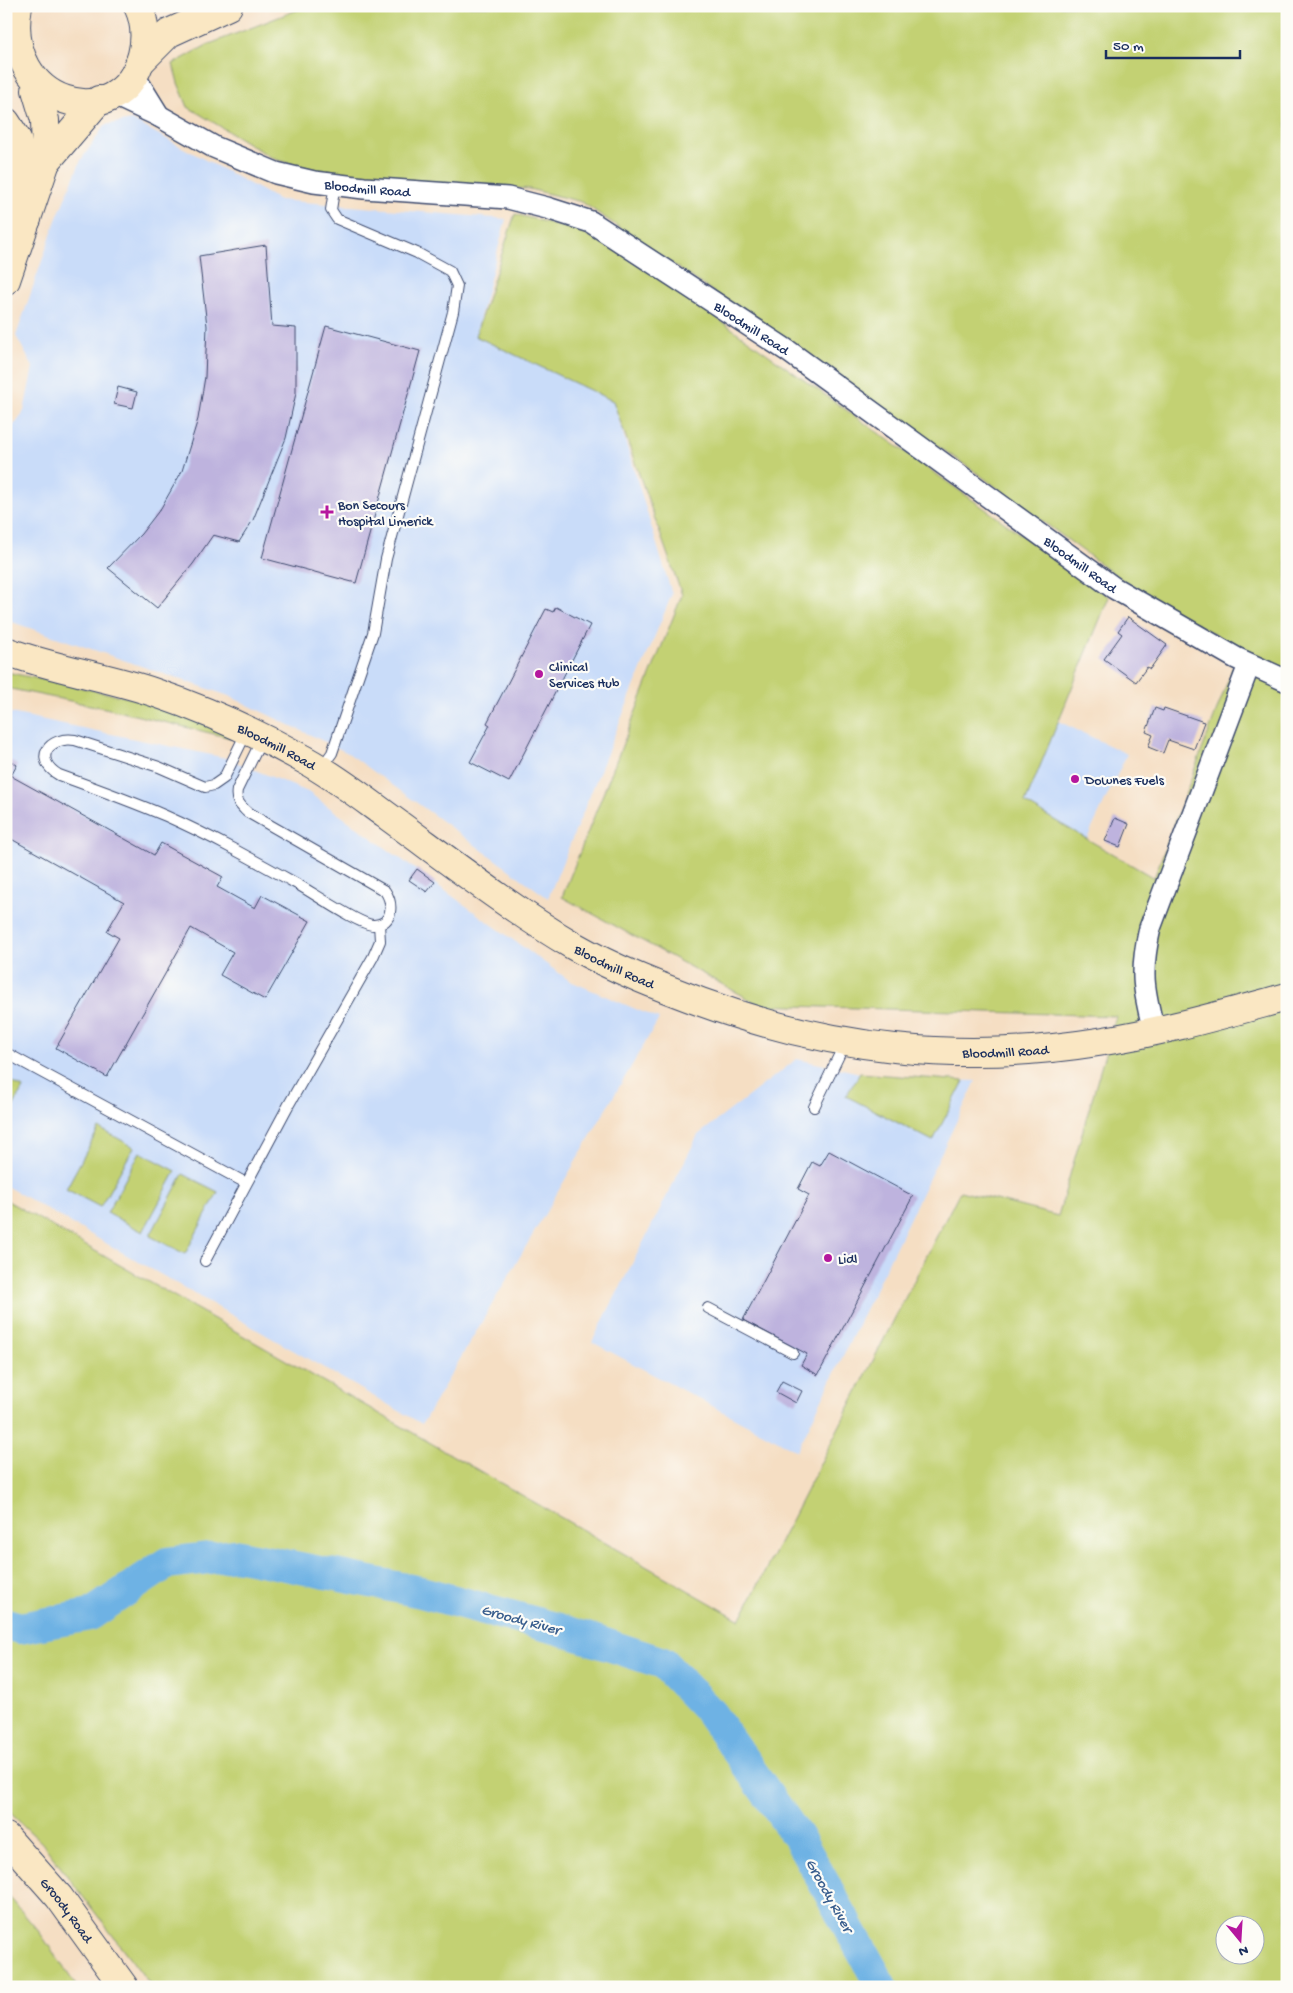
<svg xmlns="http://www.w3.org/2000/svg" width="1293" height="1993" font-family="'Gochi Hand',sans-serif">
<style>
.built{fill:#c9dcf9}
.green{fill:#c3d173;stroke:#6f8068;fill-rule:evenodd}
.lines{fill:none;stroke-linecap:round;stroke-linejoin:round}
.river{stroke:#6eb2e4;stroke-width:32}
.building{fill:#beb3de}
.lane-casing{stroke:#3c496d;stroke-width:12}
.street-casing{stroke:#3c496d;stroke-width:24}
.secondary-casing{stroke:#3c496d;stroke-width:30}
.lane{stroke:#fff;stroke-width:10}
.street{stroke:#fff;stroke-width:21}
.secondary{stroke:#fae7c3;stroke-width:28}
.poi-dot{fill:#b5179e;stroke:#fdfcf7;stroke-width:2}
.labels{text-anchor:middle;stroke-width:4.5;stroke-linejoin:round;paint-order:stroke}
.street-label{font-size:14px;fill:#1b2f5e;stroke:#fdfcf7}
.poi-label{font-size:14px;fill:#1b2f5e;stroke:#fdfcf7;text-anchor:start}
.water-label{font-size:15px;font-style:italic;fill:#385d8d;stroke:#fdfcf7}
</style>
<rect width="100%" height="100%" fill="#fdfcf7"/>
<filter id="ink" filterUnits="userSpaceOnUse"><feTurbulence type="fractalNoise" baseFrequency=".02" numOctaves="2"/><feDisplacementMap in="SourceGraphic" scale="10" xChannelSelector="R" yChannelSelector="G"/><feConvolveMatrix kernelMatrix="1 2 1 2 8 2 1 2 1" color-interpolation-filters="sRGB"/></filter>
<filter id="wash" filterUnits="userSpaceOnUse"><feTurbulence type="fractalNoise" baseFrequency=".0096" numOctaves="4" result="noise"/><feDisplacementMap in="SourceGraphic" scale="20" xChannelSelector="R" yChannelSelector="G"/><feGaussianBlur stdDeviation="1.12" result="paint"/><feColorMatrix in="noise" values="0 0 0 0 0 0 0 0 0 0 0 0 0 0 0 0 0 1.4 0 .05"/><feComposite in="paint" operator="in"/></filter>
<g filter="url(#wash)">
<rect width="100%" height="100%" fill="#f5dec3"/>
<!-- built -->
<path class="built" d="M 132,120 L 279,200 L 506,219 L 475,336 L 613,401 L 672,594 L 548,898 L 348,753 L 229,696 L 6,620 L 6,431 L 17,422 L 24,411 L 33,367 L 16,336 L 56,220 L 81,160 L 105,125 Z
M 6,712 L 226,758 L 308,792 L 570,981 L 659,1019 L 422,1424 L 6,1186 Z
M 1058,721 L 1127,754 L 1087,839 L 1025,803 Z
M 797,1059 L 860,1073 L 918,1079 L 976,1081 L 797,1451 L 592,1342 L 698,1135 Z"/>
<!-- green -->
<path class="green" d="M 307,6 L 1287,6 L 1287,670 L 1246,653 L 1121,579 L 977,473 L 582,202 L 529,189 L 357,178 L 317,171 L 274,159 L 188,107 L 178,83 L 173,64 L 207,45 Z
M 515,214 L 580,231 L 634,259 L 1109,597 L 1025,803 L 1154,878 L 1233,667 L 1287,691 L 1287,1987 L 152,1987 L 42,1843 L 6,1809 L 6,1200 L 740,1620 L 960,1191 L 1058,1216 L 1116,1016 L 760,1005 L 562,897 L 682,595 L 613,401 L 475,336 ZM 1226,1926 L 1256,1926 L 1256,1956 L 1226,1956 Z
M 6,672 L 145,701 L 229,734 L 231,738 L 105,708 L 6,688 Z
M 860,1073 L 964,1081 L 933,1141 L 846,1096 Z
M 6,1079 L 23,1088 L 6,1120 Z
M 99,1128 L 134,1147 L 100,1207 L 66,1189 Z
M 140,1152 L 176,1171 L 143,1232 L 107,1213 Z
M 183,1174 L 218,1192 L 185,1254 L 150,1236 Z
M 6,1893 L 40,1933 L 77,1987 L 6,1987 Z"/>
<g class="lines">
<!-- river -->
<path class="river" d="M 6,1624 L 20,1628 L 90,1615 L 167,1563 L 235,1555 L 421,1592 L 559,1629 L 663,1663 L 709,1711 L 801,1842 L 882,1987"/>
</g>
<g id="blocks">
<!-- building -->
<path class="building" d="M 266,245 L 272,326 L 296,328 L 296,393 L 286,438 L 253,520 L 239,542 L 213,535 L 193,564 L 157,608 L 108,568 L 141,534 L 161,508 L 182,471 L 198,419 L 205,377 L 207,326 L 199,256 Z
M 326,326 L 420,351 L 356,583 L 262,558 Z
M 118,387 L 137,392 L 133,408 L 114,404 Z
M 556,607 L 590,625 L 509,782 L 470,762 L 490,725 L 487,723 L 546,609 L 553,612 Z
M 1128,617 L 1167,645 L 1150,669 L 1147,667 L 1136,682 L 1104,659 L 1122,634 L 1118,631 Z
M 1155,708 L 1163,711 L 1164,708 L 1204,722 L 1194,749 L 1168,740 L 1163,753 L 1148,747 L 1153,735 L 1146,732 Z
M 6,758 L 17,765 L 11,776 L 154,855 L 161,843 L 223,877 L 217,887 L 255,908 L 262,895 L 310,921 L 265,1000 L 220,975 L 233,952 L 191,928 L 107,1077 L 56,1048 L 119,938 L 107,931 L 124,902 L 6,836 Z
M 1115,818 L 1129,824 L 1120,847 L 1105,841 Z
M 417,869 L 435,882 L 427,892 L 409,880 Z
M 829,1151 L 913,1196 L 818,1375 L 801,1365 L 807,1354 L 743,1320 L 809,1195 L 798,1189 L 812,1162 L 820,1166 Z
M 782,1381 L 802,1391 L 796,1403 L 776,1392 Z"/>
</g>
</g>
<g filter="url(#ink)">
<use href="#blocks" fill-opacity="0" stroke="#3c496d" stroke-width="1"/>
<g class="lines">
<!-- lane casing -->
<g class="lane-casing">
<path id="lane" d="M 247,731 L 224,778 L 214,785 L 205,787 L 159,767 L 75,740 C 49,736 32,759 59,775 C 95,788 131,801 166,816 C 211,836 254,860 297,884 C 312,892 361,926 374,925 C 394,924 393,903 385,891 L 247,812 C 240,805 235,801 237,790 L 262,739
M 321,768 L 332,753 L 373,633 L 386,559 L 453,312 L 457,286 L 450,271 L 417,253 L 337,219 L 331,210 L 335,184
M 6,1053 L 246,1183
M 814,1107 L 845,1043
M 205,1261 L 288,1106 L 373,957 L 380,941 L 379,924
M 708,1308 L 793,1353"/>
</g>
<!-- street casing -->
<g class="street-casing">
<g id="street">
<path d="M 133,74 L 159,116"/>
<path id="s1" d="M 112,94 L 159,116 L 214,147 L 276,173 L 314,182 L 364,188 L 508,198 L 547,208 L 591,222 L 788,351 L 1114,588 L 1236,658 L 1287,681"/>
<path d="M 1154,1031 C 1143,988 1140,972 1150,928 L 1249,665"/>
</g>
</g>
<!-- secondary casing -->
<g class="secondary-casing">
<g id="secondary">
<path d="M 18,6 C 0,105 120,140 142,55 C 146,39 145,21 138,6"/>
<path d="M 140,62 L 169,33 L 228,6"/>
<path d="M 6,122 L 17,139 L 19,148 L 16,190 L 27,219"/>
<path d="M 46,162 L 99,100"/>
<path d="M 6,280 L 46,162 L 45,120 L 36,90"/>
<path id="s2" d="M 6,651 C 54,669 105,676 153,692 C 206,710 257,733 305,760 C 334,776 360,796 386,815 C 448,860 508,907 574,946 C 614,969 658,986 701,1002 C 832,1050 960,1064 1098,1042 C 1162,1032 1224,1014 1287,997"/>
<path id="s3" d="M 6,1837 L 59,1897 L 124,1987"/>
</g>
</g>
<!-- lane -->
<use href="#lane" class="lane"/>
<!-- street -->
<use href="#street" class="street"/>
<!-- secondary -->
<use href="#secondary" class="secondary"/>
</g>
</g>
<!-- markers -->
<g class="poi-dot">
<path d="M324.5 504.5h5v5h5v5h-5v5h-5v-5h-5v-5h5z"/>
<circle cx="539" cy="674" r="5"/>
<circle cx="1075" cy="779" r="5"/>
<circle cx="828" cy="1258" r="5"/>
</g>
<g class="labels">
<!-- street labels -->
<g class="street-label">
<text dy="5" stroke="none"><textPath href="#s1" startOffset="275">Bloodmill Road</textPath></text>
<text dy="5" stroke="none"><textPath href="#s1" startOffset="695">Bloodmill Road</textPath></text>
<text dy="5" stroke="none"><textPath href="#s1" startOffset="1100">Bloodmill Road</textPath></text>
<text dy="5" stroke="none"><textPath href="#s2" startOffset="288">Bloodmill Road</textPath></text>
<text dy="5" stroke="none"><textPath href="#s2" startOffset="692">Bloodmill Road</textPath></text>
<text dy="5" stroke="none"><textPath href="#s2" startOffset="1096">Bloodmill Road</textPath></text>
<text dy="5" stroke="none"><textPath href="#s3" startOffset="95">Groody Road</textPath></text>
</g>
<!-- poi labels -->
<g class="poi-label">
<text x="338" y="509">Bon Secours<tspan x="338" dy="16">Hospital Limerick</tspan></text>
<text x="549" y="671">Clinical<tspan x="549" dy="16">Services Hub</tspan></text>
<text x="1085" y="784">Downes Fuels</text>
<text x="838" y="1263">Lidl</text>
</g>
<!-- water labels -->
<g class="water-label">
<text transform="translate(521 1619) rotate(15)" y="5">Groody River</text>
<text transform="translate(830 1895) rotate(61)" y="5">Groody River</text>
</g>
</g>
<!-- margin -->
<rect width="1293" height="1993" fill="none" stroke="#fdfcf7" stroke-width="25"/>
<!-- north arrow -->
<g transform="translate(1240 1940) rotate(162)"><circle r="24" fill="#fdfcf7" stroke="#a3aaba"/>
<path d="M0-4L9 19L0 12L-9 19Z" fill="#b5179e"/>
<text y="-8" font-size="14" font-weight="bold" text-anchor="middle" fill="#1b2f5e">N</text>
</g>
<!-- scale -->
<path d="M1106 50v8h134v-8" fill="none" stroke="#1b2f5e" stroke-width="2.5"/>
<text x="1113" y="50" font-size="15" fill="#1b2f5e" stroke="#fdfcf7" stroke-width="4" paint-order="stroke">50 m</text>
</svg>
